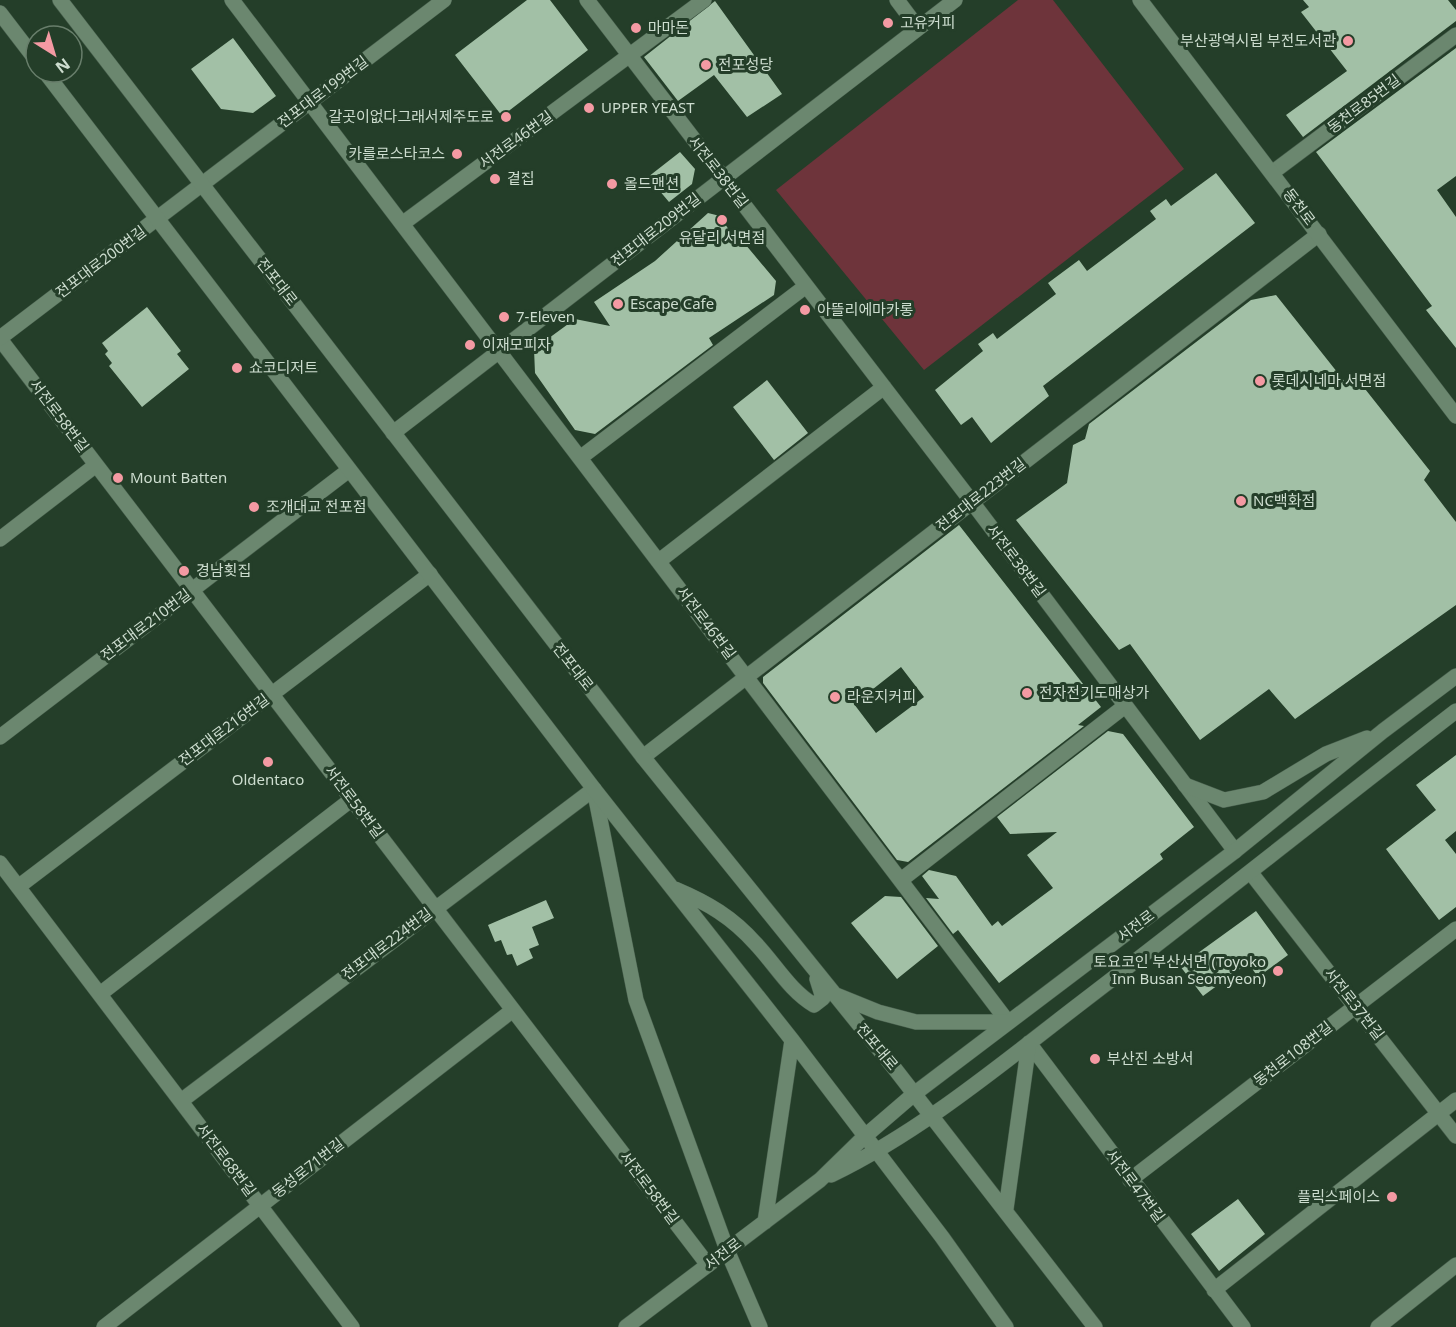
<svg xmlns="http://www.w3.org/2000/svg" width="1456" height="1327" font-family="'Noto Sans','Noto Sans KR',sans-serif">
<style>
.green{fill:#6e343b}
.building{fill:#a2c0a6;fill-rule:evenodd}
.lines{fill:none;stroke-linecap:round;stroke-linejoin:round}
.minor-casing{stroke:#455c4a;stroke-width:16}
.tertiary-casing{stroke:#455c4a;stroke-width:16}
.secondary-casing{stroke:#455c4a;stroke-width:16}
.minor{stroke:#6b876f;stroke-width:15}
.tertiary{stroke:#6b876f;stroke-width:15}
.secondary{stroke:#6b876f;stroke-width:15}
.poi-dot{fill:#f49aa3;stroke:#243e29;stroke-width:2}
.labels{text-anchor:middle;stroke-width:6;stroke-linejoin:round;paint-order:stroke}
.poi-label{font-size:15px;fill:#cdddcf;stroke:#243e29;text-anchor:start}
.street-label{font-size:15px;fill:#cdddcf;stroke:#243e29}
</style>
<rect width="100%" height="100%" fill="#243e29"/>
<!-- green -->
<path class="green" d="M 1018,0 L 1053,0 L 1184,169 L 924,370 L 776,190 Z"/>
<!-- building -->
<path class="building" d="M 527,0 L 550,0 L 588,50 L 502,116 L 455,55 Z
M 1303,0 L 1448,0 L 1456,10 L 1456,21 L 1303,137 L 1286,115 L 1347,71 L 1301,12 L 1309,7 Z
M 715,1 L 782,94 L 747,117 L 714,75 L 678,101 L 644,57 Z
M 233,38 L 276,96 L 253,113 L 221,109 L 191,69 Z
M 1456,48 L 1456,176 L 1437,190 L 1456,217 L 1456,348 L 1426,310 L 1432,306 L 1316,152 Z
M 680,152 L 695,169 L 692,184 L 669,202 L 648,177 Z
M 1216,173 L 1255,223 L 1043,386 L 1049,396 L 991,443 L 972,417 L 961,425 L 935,390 L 983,351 L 978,344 L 993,333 L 997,339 L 1056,294 L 1048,283 L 1079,260 L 1087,271 L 1156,219 L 1150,211 L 1166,199 L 1171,206 Z
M 708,213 L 720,216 L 736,241 L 740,238 L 776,281 L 774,295 L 709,338 L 713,345 L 595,434 L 575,430 L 535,373 L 534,349 L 575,319 L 610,326 L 594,302 L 655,261 Z
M 1276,295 L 1345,382 L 1354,375 L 1430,471 L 1424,480 L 1456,522 L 1456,605 L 1295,719 L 1269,689 L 1200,740 L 1130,644 L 1119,650 L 1016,520 L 1067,483 L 1073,445 L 1085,439 L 1089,424 L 1251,300 Z
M 147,307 L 181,351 L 177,354 L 189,369 L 142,407 L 109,366 L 112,363 L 105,354 L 108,351 L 102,343 Z
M 767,380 L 808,433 L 774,460 L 733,407 Z
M 959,525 L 1101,707 L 1078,725 L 1084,726 L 908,862 L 897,860 L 763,683 L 763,677 ZM 901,667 L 924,697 L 876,733 L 854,704 Z
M 1108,731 L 1123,734 L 1194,827 L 1160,854 L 1163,859 L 999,983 L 958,930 L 953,934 L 926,898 L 939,899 L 922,876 L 929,870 L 956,876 L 992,926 L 998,921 L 1002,926 L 1053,888 L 1027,855 L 1057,832 L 1010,834 L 997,817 Z
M 1456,755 L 1456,831 L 1445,840 L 1456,854 L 1456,907 L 1439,920 L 1386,849 L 1436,810 L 1416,785 Z
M 885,896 L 901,897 L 938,946 L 897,979 L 851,923 Z
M 546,900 L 554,918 L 532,927 L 539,945 L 529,949 L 533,958 L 517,966 L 512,954 L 507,955 L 501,940 L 495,942 L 488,925 Z
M 1256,911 L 1288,955 L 1258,977 L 1248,963 L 1203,996 L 1180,966 Z
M 1238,1199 L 1265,1234 L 1219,1271 L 1191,1234 Z"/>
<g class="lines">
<!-- minor casing -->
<g class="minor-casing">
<path id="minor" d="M 232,0 L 1008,1022
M 587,0 L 972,502 L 1235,851
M 897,0 L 918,28
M 1273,172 L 1456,35
M 402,224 L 704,0
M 0,339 L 708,1265
M 393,433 L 955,0
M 580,458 L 806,286
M 0,539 L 96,465
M 659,561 L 884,387
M 0,737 L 349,470
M 643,757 L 1319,234
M 0,863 L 352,1327
M 1251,873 L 1456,1136
M 901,880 L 1125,706
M 18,887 L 430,574
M 100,994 L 352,799
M 1029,1043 L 1243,1327
M 181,1101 L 594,789 L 636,1000 L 727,1250 L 760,1327
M 1130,1180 L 1456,929
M 1214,1290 L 1456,1100
M 104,1327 L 513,1010
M 1378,1327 L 1456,1265"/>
</g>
<!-- tertiary casing -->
<g class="tertiary-casing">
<path id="tertiary" d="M 0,338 L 444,0"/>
</g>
<!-- secondary casing -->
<g class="secondary-casing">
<path id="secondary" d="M 60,0 L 643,757 L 895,1069 L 1095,1327
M 1140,0 L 1456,416
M 0,13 L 36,60
M 45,72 L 594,789 L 792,1040 L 942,1237 L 1006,1327
M 1185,785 L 1224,800 L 1263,792 L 1326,754 L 1367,738
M 675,889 C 708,903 732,917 756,944 C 775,964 790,991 814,1005 L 823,998 L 817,979
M 836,995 L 878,1012 L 916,1022 L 1008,1022
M 831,1175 C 920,1132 999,1066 1077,1006 C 1204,909 1329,809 1456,711
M 1006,1209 L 1029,1043
M 765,1222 L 792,1040
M 626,1327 L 820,1180 L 864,1137 L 914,1094 L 1235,851 L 1383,731 L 1456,676"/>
</g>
<!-- minor -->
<use href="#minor" class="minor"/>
<!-- tertiary -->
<use href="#tertiary" class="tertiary"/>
<!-- secondary -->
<use href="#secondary" class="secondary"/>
</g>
<!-- markers -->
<g class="poi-dot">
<circle cx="888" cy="23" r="6"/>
<circle cx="636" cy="28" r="6"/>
<circle cx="1348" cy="41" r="6"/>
<circle cx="706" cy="65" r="6"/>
<circle cx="589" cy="108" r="6"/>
<circle cx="506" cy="117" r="6"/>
<circle cx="457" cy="154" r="6"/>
<circle cx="495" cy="179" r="6"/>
<circle cx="612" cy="184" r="6"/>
<circle cx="722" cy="220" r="6"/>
<circle cx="618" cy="304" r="6"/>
<circle cx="805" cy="310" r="6"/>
<circle cx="504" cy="317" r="6"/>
<circle cx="470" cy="345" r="6"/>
<circle cx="237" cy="368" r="6"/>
<circle cx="1260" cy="381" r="6"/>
<circle cx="118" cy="478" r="6"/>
<circle cx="1241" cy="501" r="6"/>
<circle cx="254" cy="507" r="6"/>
<circle cx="184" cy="571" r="6"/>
<circle cx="1027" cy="693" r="6"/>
<circle cx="835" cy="697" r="6"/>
<circle cx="268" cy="762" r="6"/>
<circle cx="1278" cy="971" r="6"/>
<circle cx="1095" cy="1059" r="6"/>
<circle cx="1392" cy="1197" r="6"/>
</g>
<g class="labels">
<!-- poi labels -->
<g class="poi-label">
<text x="900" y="28">고유커피</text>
<text x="648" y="33">마마돈</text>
<text x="1336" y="46" text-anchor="end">부산광역시립 부전도서관</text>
<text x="718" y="70">전포성당</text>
<text x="601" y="113">UPPER YEAST</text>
<text x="494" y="122" text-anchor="end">갈곳이없다그래서제주도로</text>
<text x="445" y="159" text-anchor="end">카를로스타코스</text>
<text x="507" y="184">곁집</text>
<text x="624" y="189">올드맨션</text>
<text x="722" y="243" text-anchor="middle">유달리 서면점</text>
<text x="630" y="309">Escape Cafe</text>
<text x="817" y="315">아뜰리에마카롱</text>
<text x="516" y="322">7-Eleven</text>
<text x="482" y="350">이재모피자</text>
<text x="249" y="373">쇼코디저트</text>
<text x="1272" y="386">롯데시네마 서면점</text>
<text x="130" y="483">Mount Batten</text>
<text x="1253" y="506">NC백화점</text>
<text x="266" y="512">조개대교 전포점</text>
<text x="196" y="576">경남횟집</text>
<text x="1039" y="698">전자전기도매상가</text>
<text x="847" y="702">라운지커피</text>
<text x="268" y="785" text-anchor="middle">Oldentaco</text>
<text x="1266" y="967" text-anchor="end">토요코인 부산서면 (Toyoko<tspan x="1266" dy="17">Inn Busan Seomyeon)</tspan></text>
<text x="1107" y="1064">부산진 소방서</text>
<text x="1380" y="1202" text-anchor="end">플릭스페이스</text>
</g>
<!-- street labels -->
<g class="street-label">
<text transform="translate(323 92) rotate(-37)" y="5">전포대로199번길</text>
<text transform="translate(1364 104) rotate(-37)" y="5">동천로85번길</text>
<text transform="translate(516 140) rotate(-36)" y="5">서전로46번길</text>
<text transform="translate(718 172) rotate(52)" y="5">서전로38번길</text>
<text transform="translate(1299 207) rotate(53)" y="5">동천로</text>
<text transform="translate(656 230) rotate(-38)" y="5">전포대로209번길</text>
<text transform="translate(101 262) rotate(-37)" y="5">전포대로200번길</text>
<text transform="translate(277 282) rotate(52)" y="5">전포대로</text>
<text transform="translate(59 416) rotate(53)" y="5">서전로58번길</text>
<text transform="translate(981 495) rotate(-38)" y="5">전포대로223번길</text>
<text transform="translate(1016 561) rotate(53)" y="5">서전로38번길</text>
<text transform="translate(706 623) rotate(53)" y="5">서전로46번길</text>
<text transform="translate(146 625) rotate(-37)" y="5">전포대로210번길</text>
<text transform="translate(573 667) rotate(52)" y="5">전포대로</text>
<text transform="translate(224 730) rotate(-37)" y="5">전포대로216번길</text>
<text transform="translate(354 802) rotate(53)" y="5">서전로58번길</text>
<text transform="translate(1136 926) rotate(-37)" y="5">서전로</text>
<text transform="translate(387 944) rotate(-37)" y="5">전포대로224번길</text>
<text transform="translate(1354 1004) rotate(52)" y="5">서전로37번길</text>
<text transform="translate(877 1047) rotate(50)" y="5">전포대로</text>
<text transform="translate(1293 1054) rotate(-38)" y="5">동천로108번길</text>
<text transform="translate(226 1160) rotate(53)" y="5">서전로68번길</text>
<text transform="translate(308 1168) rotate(-38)" y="5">동성로71번길</text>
<text transform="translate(1135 1186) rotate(53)" y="5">서전로47번길</text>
<text transform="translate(649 1188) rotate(53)" y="5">서전로58번길</text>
<text transform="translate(723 1254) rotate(-37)" y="5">서전로</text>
</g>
</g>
<!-- north arrow -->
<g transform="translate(54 54) rotate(143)"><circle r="28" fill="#243e29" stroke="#687e6b" stroke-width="1.5"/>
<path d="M0-4.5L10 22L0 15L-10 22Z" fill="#f49aa3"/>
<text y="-9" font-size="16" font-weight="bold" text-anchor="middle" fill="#cdddcf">N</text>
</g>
</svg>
